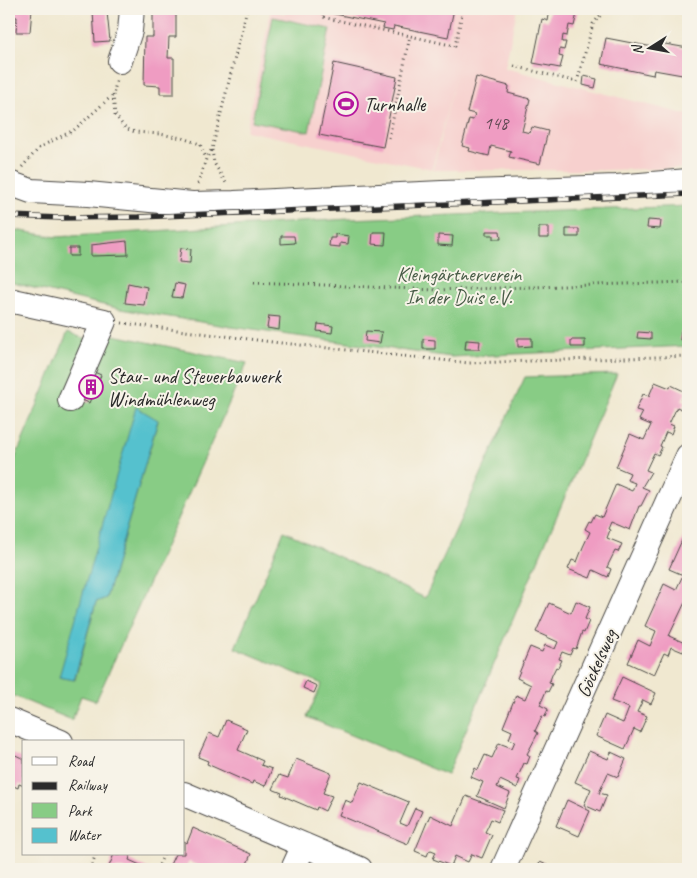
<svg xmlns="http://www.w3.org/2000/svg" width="697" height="878" font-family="Caveat,sans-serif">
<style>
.built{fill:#f7d0ce}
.green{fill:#88cc85;stroke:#5a7c58;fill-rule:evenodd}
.water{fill:#55c1ce;stroke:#40767c}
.building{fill:#ef9cc2}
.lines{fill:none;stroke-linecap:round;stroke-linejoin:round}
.minor-casing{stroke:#494744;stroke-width:26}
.path{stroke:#494744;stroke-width:3;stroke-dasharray:1 4;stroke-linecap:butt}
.minor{stroke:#fff;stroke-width:24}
.rail-casing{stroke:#2b2b2b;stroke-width:5.5}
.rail{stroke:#f7f3e8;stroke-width:4;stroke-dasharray:11;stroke-linecap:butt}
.labels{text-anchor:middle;stroke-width:4;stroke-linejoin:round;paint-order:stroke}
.number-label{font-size:18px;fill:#5c4751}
.poi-label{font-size:20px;fill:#2b2b2b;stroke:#f7f3e8;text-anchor:start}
.park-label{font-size:20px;fill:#475b46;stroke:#f7f3e8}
.street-label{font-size:20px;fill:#2b2b2b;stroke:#f7f3e8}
</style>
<rect width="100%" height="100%" fill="#f7f3e8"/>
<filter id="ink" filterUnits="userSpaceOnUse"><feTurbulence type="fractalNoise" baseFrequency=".02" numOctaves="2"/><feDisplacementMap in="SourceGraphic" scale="10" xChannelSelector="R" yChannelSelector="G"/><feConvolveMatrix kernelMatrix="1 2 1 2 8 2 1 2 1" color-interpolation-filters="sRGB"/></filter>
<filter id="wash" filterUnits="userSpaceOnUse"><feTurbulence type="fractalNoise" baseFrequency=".0096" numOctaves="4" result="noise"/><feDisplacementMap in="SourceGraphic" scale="20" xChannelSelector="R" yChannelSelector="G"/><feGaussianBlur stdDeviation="1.12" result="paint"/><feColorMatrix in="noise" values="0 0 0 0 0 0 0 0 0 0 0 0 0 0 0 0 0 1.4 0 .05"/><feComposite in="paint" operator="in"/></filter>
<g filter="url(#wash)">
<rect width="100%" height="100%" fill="#f0e8d0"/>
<!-- built -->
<path class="built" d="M 271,9 L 285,14 L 287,9 L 517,9 L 505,68 L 688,115 L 688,168 L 603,170 L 433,170 L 457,71 L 432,169 L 246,131 Z"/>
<!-- green -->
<path class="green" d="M 273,17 L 330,29 L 309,132 L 252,121 Z
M 688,206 L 688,346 L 451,357 L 238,328 L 120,309 L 9,282 L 9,272 L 15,230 L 56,237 L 349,219 Z
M 68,332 L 104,347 L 109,334 L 247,363 L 96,701 L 81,696 L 72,720 L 9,694 L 9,473 ZM 158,421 L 106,598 L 96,602 L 75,680 L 60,677 Z
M 617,374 L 447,775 L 307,717 L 322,684 L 235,648 L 284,531 L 425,598 L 525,377 Z"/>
<!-- water -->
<path class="water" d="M 136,407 L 158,420 L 106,598 L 96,602 L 74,680 L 59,677 Z"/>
<g id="blocks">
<!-- building -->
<path class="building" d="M 9,9 L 32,9 L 30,32 L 16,32 L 17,17 L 9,16 Z
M 99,9 L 114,9 L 114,11 L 107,12 L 110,41 L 95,42 L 93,12 L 99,12 Z
M 153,9 L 176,9 L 176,37 L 169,37 L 168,58 L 174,58 L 174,94 L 160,94 L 160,86 L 144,85 L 145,37 L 153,37 Z
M 331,9 L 454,9 L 448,37 L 394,26 L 393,30 L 383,28 L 384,24 L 330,13 Z
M 550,9 L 578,9 L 574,26 L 569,25 L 567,36 L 563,35 L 562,42 L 566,42 L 564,50 L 560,49 L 559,56 L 563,57 L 560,68 L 533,63 L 542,19 L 548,21 Z
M 606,38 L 658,48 L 659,43 L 688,48 L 688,76 L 654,70 L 653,75 L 601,64 Z
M 334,63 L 397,77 L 383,147 L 319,135 Z
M 584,76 L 597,79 L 595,88 L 583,85 Z
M 476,77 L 509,86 L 508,93 L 530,99 L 522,131 L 530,133 L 532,127 L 548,131 L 540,164 L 509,157 L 511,151 L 491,146 L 489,156 L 469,151 L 470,148 L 462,146 L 469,119 L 473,120 L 475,114 L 467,112 Z
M 648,220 L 661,221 L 660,229 L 647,228 Z
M 539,227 L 549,227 L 549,238 L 539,238 Z
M 566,229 L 579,229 L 579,237 L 566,237 Z
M 486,231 L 500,231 L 501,239 L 493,239 L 493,235 L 486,235 Z
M 373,232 L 386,232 L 385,245 L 372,244 Z
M 335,234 L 349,236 L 348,244 L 340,243 L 340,247 L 329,246 L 330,238 L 335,238 Z
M 438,235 L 453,236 L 452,246 L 438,245 Z
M 281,236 L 294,236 L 295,243 L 281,244 Z
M 127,241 L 128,255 L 91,256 L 91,245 Z
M 69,248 L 78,248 L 78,256 L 69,256 Z
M 181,248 L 191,249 L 190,263 L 179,262 Z
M 128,283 L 147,287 L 144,305 L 125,303 Z
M 175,283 L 185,285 L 182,298 L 172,297 Z
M 269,316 L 280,317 L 279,330 L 267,328 Z
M 318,324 L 333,326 L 332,333 L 317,331 Z
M 366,331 L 382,332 L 380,343 L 365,341 Z
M 681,331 L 688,331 L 688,340 L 680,340 Z
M 638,332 L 651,333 L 651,339 L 637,338 Z
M 518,338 L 532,338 L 532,346 L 518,347 Z
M 423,339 L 435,340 L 435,349 L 423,349 Z
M 466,340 L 480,341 L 479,349 L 465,349 Z
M 571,340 L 585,340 L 585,347 L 571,347 Z
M 92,371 L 101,375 L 89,403 L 80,399 Z
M 655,382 L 670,388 L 671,385 L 686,392 L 682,400 L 685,402 L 681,409 L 677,407 L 669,424 L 674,426 L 671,434 L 666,432 L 660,446 L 662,447 L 658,455 L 654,453 L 646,470 L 651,472 L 642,487 L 649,490 L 641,506 L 639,506 L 630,530 L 611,522 L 608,529 L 610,530 L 607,538 L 622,544 L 618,552 L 615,551 L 607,567 L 611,569 L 608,577 L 593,570 L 590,578 L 568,569 L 572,560 L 577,562 L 583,547 L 590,532 L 585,529 L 589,521 L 591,522 L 595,514 L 602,517 L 616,484 L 632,491 L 635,483 L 627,480 L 630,473 L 616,467 L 630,434 L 644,440 L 651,425 L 639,420 L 643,412 L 636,410 L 643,394 L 649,396 Z
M 687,529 L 688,530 L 688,596 L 669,636 L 687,644 L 683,652 L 671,647 L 668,655 L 664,653 L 654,675 L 628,663 L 638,640 L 650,646 L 656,631 L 645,626 L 664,584 L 676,590 L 683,575 L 669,569 Z
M 576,601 L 590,607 L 585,619 L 589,621 L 584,633 L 582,632 L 576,649 L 573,648 L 570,655 L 562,652 L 559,659 L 562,660 L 558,668 L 556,667 L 552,675 L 549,683 L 552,684 L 548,692 L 546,691 L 540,705 L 548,709 L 545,717 L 542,716 L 535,731 L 538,733 L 527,754 L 530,756 L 527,764 L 524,763 L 517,779 L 520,780 L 517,788 L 500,780 L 497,787 L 510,793 L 504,808 L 477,796 L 483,782 L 471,777 L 475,768 L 478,770 L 485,755 L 492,758 L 499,743 L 512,748 L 515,741 L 509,739 L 512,731 L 503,727 L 516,695 L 525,699 L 531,685 L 517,678 L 530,647 L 542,652 L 545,645 L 555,649 L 558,642 L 536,632 L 549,603 L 571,613 Z
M 622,677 L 656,693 L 651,704 L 643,700 L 637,712 L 647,716 L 640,732 L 634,729 L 625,749 L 596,736 L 605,715 L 623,723 L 626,716 L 629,708 L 611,701 Z
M 306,681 L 317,686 L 314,693 L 303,688 Z
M 226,720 L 247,729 L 238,750 L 263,761 L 261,765 L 272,769 L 265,786 L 253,781 L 252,784 L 207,764 L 208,761 L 198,757 L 209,733 L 219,737 Z
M 589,751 L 608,759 L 611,752 L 626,759 L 618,777 L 608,773 L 599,793 L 607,795 L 600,812 L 584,805 L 591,789 L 575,782 Z
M 9,752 L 24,759 L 24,786 L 19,784 L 18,788 L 9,784 Z
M 296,759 L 331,773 L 323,793 L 332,796 L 325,811 L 317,807 L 316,810 L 281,795 L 282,793 L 272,789 L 279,775 L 288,778 Z
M 361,782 L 409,802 L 400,823 L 407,826 L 415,808 L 422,811 L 408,844 L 339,815 L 345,800 L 352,803 Z
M 466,796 L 503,810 L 498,822 L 491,819 L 488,826 L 485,832 L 492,835 L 482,858 L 472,854 L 468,862 L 455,856 L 451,866 L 433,859 L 436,852 L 431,850 L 429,851 L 427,856 L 415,851 L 430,815 L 453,826 Z
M 567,800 L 590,811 L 579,836 L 556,826 Z
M 193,828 L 251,854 L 245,869 L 206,869 L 189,862 L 185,869 L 168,869 L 175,854 L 184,854 L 184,841 L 187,843 Z
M 114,854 L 131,854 L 129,860 L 149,869 L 108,869 Z
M 540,862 L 549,866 L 547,869 L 537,869 Z"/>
</g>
</g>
<g filter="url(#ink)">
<use href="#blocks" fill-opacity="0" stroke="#494744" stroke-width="1"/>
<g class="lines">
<!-- minor casing -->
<g class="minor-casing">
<path id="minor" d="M 120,61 L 130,31 L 132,9
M 9,183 L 31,191 L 88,194 L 192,204 L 234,203 L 442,193 L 616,187 L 688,181
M 9,300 L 104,321 L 70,400
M 9,720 L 61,742
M 184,794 L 360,869
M 293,869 L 304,845
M 503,869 L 688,456"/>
</g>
<!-- path -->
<path class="path" d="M 324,9 L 322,17 L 410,36
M 514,66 L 577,82 L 593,24 L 606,9
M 113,95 L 115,115 L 125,128 L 135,132 L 160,134 L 182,138 L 200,144 L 206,158
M 389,138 L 410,36 L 455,46 L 463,9
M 212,150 L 214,163 L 226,183
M 22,167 L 40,147 L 74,130 L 113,95 L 117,79
M 198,184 L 206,159 L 212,149 L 247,9
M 254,282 L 437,290 L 688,282
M 122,323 L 272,342 L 469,363 L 688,356
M 90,869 L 96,854
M 157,869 L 164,854"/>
<!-- minor -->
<use href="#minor" class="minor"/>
<!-- rail casing -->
<g class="rail-casing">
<path id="rail" d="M 9,216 L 60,218 L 139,217 L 688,194"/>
</g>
<!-- rail -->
<use href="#rail" class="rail"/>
</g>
</g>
<!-- icons -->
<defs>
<g id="stadium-ring" transform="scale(1.25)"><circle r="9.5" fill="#f7f3e8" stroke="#b5179e" stroke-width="1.5"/><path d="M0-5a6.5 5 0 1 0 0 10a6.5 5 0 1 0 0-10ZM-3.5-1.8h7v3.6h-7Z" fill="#b5179e"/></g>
<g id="building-ring" transform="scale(1.25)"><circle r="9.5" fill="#f7f3e8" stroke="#b5179e" stroke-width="1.5"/><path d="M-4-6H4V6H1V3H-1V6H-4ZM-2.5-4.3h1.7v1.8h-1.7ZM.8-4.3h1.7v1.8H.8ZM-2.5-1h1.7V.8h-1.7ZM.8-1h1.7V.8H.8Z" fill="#b5179e"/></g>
</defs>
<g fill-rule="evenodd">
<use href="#stadium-ring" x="346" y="104"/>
<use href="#building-ring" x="91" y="387"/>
</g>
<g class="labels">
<!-- number labels -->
<g class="number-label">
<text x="496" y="129">148</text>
</g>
<!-- poi labels -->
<g class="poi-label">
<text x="364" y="111">Turnhalle</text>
<text x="108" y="383">Stau- und Steuerbauwerk<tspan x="108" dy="23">Windmühlenweg</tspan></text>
</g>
<!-- park labels -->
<g class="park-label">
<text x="459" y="281">Kleingärtnerverein<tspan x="459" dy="23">In der Duis e.V.</tspan></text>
</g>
<!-- street labels -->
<g class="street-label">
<text transform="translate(596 663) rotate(-66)" y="7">Göckelsweg</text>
</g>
</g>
<!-- margin -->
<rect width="697" height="878" fill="none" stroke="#f7f3e8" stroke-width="30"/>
<!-- legend -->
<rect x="22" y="740" width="162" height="115" fill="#f7f3e8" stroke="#a5a39c"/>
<rect x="32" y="757" width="25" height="8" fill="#ffffff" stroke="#a5a39c"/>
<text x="68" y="766" font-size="15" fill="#2b2b2b">Road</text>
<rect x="32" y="782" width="25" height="8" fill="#2b2b2b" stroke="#a5a39c"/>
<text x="68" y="790" font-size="15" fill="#2b2b2b">Railway</text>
<rect x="32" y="803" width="25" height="15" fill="#88cc85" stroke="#a5a39c"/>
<text x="68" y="816" font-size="15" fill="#2b2b2b">Park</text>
<rect x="32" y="828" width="25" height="15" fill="#55c1ce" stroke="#a5a39c"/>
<text x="68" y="840" font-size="15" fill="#2b2b2b">Water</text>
<!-- north arrow -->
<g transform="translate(650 48) rotate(259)" stroke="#f7f3e8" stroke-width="4" paint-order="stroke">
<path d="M0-4L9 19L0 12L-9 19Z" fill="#2b2b2b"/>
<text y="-8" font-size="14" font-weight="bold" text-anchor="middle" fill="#2b2b2b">N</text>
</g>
</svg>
